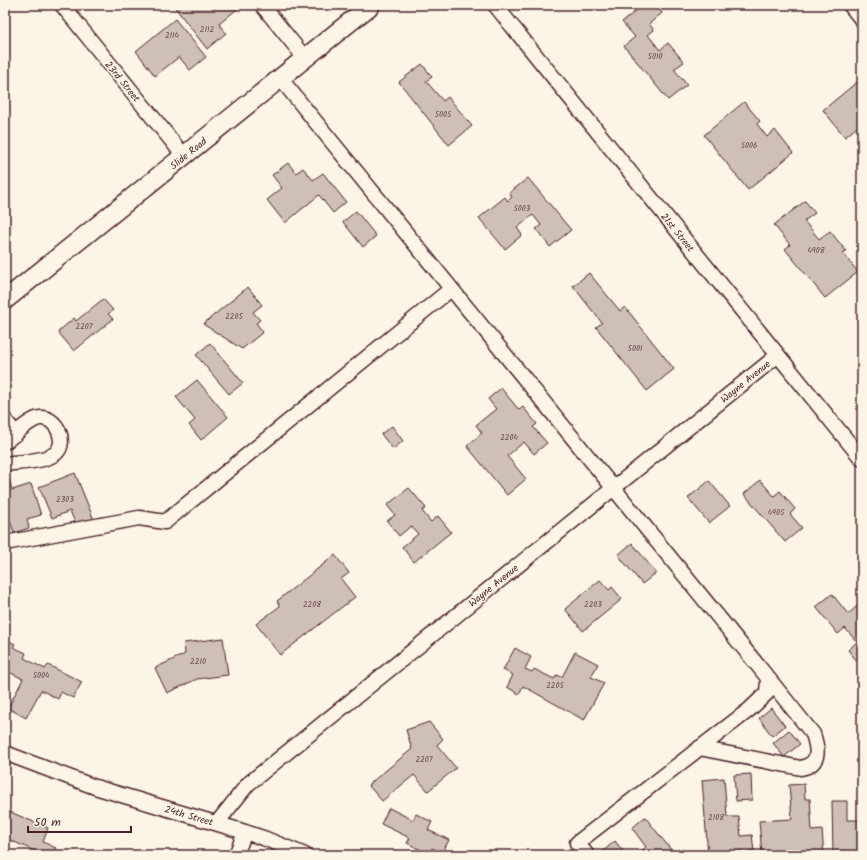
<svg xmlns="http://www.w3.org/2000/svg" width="867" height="860" font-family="Kalam,sans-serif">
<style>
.building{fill:#cfc0b7;stroke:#4a1f2b}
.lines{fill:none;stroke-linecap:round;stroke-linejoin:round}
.minor-casing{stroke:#4a1f2b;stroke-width:17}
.major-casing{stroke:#4a1f2b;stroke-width:21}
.minor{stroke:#fcf5e5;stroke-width:14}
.major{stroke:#fcf5e5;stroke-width:18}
.labels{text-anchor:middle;stroke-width:3;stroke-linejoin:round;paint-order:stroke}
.number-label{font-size:8px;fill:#6b474e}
.street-label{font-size:10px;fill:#4a1f2b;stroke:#fcf5e5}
</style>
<rect width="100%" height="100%" fill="#fcf5e5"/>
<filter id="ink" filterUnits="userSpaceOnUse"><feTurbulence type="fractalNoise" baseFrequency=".025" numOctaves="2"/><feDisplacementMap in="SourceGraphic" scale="8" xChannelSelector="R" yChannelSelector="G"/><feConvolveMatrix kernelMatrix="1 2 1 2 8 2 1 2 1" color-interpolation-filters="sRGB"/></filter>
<g filter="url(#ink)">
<!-- building -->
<path class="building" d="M 173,5 L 242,5 L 219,24 L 226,33 L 207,49 Z
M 643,5 L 656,5 L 662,13 L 649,24 L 654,30 L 648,35 L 660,50 L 668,43 L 684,62 L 674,69 L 687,85 L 668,100 L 624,46 L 635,37 L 622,22 Z
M 175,19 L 206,57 L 190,70 L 179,57 L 155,76 L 136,51 Z
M 422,64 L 432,77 L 426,81 L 443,101 L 448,97 L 472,126 L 449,145 L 399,82 Z
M 862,78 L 862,123 L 845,137 L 823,110 Z
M 744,102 L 760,121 L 757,124 L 767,137 L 775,130 L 793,153 L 748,190 L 704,135 Z
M 288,163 L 296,173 L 303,168 L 313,180 L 323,173 L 346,202 L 333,213 L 319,195 L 285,223 L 267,200 L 282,188 L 272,175 Z
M 528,178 L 571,230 L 550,247 L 536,229 L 541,225 L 533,215 L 517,228 L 522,235 L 505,249 L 479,218 L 505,197 L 508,201 L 512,197 L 509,193 Z
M 805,201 L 815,213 L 804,221 L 819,239 L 830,231 L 846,251 L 843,254 L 858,272 L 825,298 L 785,249 L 790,245 L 774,225 Z
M 356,211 L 376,236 L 363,247 L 343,222 Z
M 589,273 L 620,311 L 625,307 L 674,369 L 647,391 L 596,327 L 602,323 L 573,286 Z
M 248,287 L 262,305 L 253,312 L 260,320 L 256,323 L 263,332 L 242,349 L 203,324 Z
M 103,299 L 113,310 L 108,314 L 113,319 L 74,351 L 58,332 L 74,318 L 76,321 Z
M 210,343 L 243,383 L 229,394 L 196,355 Z
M 197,380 L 228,417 L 201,440 L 189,425 L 195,420 L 176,397 Z
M 501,388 L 519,410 L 523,407 L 537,424 L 533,427 L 547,443 L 534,454 L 524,442 L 507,456 L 526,479 L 507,495 L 467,446 L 482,433 L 476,425 L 496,409 L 488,399 Z
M 392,426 L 403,441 L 393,449 L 381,434 Z
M 75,473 L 94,520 L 77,527 L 70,511 L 52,518 L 39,487 Z
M 9,479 L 12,490 L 31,484 L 41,515 L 27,519 L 29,528 L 14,533 L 6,509 L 5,510 L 5,480 Z
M 760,480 L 774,496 L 780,491 L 795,509 L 790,514 L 802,528 L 785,542 L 744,494 Z
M 709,481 L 730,506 L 709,523 L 688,498 Z
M 409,488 L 426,508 L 422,511 L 431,522 L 438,516 L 451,532 L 414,562 L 402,547 L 418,534 L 411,526 L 399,536 L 387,521 L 395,515 L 387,505 Z
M 632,543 L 656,573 L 642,584 L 618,555 Z
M 335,555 L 349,573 L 341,579 L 355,597 L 280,655 L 256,624 L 280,606 L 277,601 Z
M 600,580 L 609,590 L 612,587 L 622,599 L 583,631 L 565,609 Z
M 832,594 L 848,614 L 862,602 L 862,667 L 848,650 L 857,642 L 845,628 L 838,634 L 816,607 Z
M 223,638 L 228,675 L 197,679 L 167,693 L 155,668 L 185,654 L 184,643 Z
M 5,639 L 15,644 L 13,647 L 26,653 L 24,658 L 45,669 L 48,665 L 82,682 L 73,698 L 61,692 L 58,699 L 41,690 L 26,718 L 8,708 L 23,679 L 5,670 Z
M 515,648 L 531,657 L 525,669 L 532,672 L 534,669 L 554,679 L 557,675 L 562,677 L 575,652 L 598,664 L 591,677 L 604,683 L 584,720 L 523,686 L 519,694 L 507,687 L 513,675 L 503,670 Z
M 771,708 L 785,726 L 772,736 L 759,718 Z
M 429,722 L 443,739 L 437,745 L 456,768 L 428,791 L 414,775 L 382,801 L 368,785 L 412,749 L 406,730 Z
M 789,730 L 800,744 L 784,757 L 773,743 Z
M 751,774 L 752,800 L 736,801 L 734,775 Z
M 724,778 L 727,817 L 739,817 L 741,836 L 752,835 L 754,851 L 724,853 L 724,855 L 708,855 L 702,780 Z
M 804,784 L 805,799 L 810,799 L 812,831 L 822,830 L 824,855 L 762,855 L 759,821 L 792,819 L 789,785 Z
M 832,801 L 847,801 L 847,820 L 862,820 L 862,850 L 859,850 L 859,855 L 833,855 Z
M 389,808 L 413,820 L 416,814 L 432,822 L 428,830 L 449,840 L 442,853 L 432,848 L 429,854 L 407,843 L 410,838 L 381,824 Z
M 8,811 L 48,828 L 43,842 L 56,848 L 52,855 L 33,855 L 35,851 L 5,838 L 5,817 Z
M 645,817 L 672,851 L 668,855 L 636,855 L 646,847 L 632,828 Z
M 615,841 L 626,855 L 604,855 L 602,852 Z"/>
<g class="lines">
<!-- minor casing -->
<g class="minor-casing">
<path id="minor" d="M 62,5 L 184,156
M 262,5 L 305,58
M 495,5 L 862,459
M 850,5 L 862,20
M 280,78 L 768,678 L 767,693 L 749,710 L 577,843 L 587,855
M 5,420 L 16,434
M 5,442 C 13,436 30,419 40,418 C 56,416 68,442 56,453 C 45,462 19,462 5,464
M 5,543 L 139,518 L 165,522 L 451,289
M 699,748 L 801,768 C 821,764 818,749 813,734 L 768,678
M 5,753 L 95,787 L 245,832 L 266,839 L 305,855
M 217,823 L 248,784 L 778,355
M 236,855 L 245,832"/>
</g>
<!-- major casing -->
<g class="major-casing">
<path id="major" d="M 5,300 L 371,5"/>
</g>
<!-- minor -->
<use href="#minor" class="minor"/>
<!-- major -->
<use href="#major" class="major"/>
</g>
</g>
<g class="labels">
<!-- number labels -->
<g class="number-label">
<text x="207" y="32">2112</text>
<text x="172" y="38">2114</text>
<text x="655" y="59">5010</text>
<text x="443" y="117">5005</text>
<text x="749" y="148">5006</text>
<text x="522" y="211">5003</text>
<text x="816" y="253">4908</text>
<text x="234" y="319">2205</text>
<text x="84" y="329">2207</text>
<text x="635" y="351">5001</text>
<text x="509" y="440">2204</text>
<text x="65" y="502">2303</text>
<text x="776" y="515">4905</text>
<text x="312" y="607">2208</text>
<text x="593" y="607">2203</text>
<text x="198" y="664">2210</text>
<text x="41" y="678">5004</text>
<text x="555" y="688">2205</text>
<text x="424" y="762">2207</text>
<text x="716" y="820">2108</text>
</g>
<!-- street labels -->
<g class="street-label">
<text transform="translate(123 81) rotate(51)" y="4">23rd Street</text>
<text transform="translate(188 153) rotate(-39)" y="4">Slide Road</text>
<text transform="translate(678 232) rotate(51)" y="4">21st Street</text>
<text transform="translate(745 381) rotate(-39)" y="4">Wayne Avenue</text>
<text transform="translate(493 585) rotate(-39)" y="4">Wayne Avenue</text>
<text transform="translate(189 815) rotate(16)" y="4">24th Street</text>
</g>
</g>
<!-- margin -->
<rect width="867" height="860" fill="none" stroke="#fcf5e5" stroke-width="20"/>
<rect x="10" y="10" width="847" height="840" fill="none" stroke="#4a1f2b" stroke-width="1.5" filter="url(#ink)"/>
<!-- scale -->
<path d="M28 826v6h103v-6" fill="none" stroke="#4a1f2b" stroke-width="2"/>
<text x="34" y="826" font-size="12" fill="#4a1f2b" stroke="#fcf5e5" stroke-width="3" paint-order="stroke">50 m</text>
</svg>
